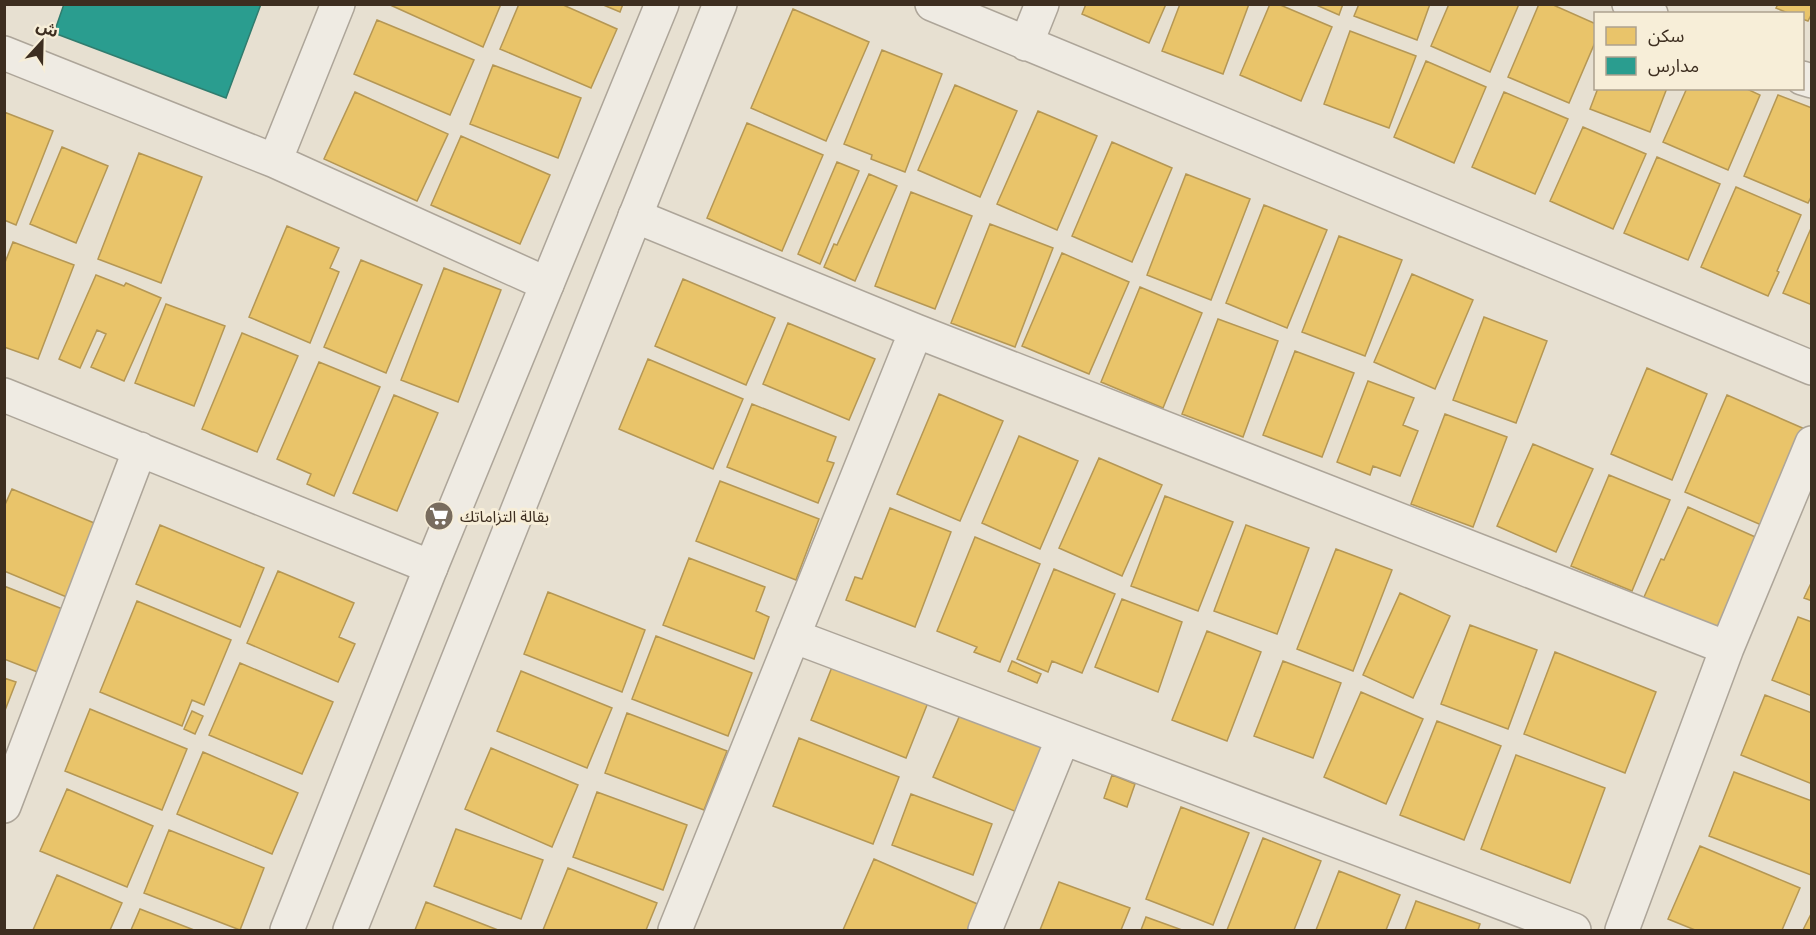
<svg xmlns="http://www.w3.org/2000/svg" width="1816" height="935" font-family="'PT Serif','Noto Sans Arabic',serif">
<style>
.homes{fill:#e9c46a;stroke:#b59754;stroke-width:1.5}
.schools{fill:#2a9d8f;stroke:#307c6e;stroke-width:1.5}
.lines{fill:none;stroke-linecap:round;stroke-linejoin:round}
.minor-casing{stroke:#ada599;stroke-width:36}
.tertiary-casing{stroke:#ada599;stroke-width:36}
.minor{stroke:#efebe3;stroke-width:33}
.tertiary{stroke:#efebe3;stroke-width:33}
.labels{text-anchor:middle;stroke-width:6;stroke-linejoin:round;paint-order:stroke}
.poi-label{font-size:16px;fill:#3d2e20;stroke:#f7eed8;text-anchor:start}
</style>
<rect width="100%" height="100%" fill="#e7e0d1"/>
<!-- homes -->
<path class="homes" d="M 388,4 L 501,4 L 483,47 Z
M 519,4 L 561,4 L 617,29 L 591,88 L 500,49 Z
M 601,4 L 623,4 L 620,12 Z
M 1086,4 L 1166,4 L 1149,43 L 1082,14 Z
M 1180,4 L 1249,4 L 1223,74 L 1162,51 Z
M 1270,4 L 1278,4 L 1332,27 L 1301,101 L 1240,75 Z
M 1314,4 L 1343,4 L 1339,15 Z
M 1359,4 L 1430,4 L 1417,40 L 1354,16 Z
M 1449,4 L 1519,4 L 1490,72 L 1431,46 Z
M 1539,4 L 1551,4 L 1596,24 L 1596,40 L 1569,103 L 1508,77 Z
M 1778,4 L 1812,4 L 1812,13 L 1808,21 L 1802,19 L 1802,14 L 1790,14 L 1776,8 Z
M 793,9 L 869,42 L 826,141 L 751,108 Z
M 377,20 L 474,60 L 450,115 L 354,74 Z
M 1350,31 L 1416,56 L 1389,128 L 1324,104 Z
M 882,50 L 942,74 L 905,172 L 871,159 L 872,155 L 844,144 Z
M 1426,61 L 1486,87 L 1454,163 L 1394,137 Z
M 493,65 L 581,98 L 558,158 L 470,124 Z
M 955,85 L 1017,111 L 980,197 L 918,170 Z
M 1598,88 L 1667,88 L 1650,132 L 1590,109 Z
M 1687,88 L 1745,88 L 1760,95 L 1728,170 L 1663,142 Z
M 355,92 L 448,134 L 417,201 L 324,159 Z
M 1504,92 L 1568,119 L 1535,194 L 1472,167 Z
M 1778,95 L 1812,108 L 1812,195 L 1808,203 L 1744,176 Z
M 1038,111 L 1097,136 L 1057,230 L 997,204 Z
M 4,112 L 53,131 L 16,225 L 4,220 Z
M 747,123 L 823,155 L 782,251 L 707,218 Z
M 1583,127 L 1646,154 L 1613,229 L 1550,201 Z
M 461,136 L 550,175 L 520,244 L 431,205 Z
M 1112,142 L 1172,168 L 1132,262 L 1072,236 Z
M 62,147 L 108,166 L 76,243 L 30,224 Z
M 139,153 L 202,177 L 161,283 L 98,259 Z
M 1657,157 L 1720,184 L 1688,260 L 1624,233 Z
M 837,162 L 859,171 L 820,264 L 798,254 Z
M 869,174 L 897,186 L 855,281 L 824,267 L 834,244 L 837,245 Z
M 1186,174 L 1250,199 L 1211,300 L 1147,275 Z
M 1736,187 L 1801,215 L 1777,271 L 1779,272 L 1768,296 L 1701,267 Z
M 911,192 L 972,216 L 935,309 L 875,286 Z
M 1264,205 L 1327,230 L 1287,328 L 1226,303 Z
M 990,224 L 1053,248 L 1015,347 L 951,323 Z
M 287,226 L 339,248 L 330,268 L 339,272 L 310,343 L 249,317 Z
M 1812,226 L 1812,305 L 1783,293 Z
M 1339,236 L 1402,260 L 1365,356 L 1302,332 Z
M 13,242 L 74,265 L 38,359 L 4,347 L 4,265 Z
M 1062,253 L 1129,282 L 1089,374 L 1022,346 Z
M 361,260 L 422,285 L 386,373 L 324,347 Z
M 444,268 L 501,290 L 458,402 L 401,380 Z
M 1412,274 L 1473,300 L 1435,389 L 1374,362 Z
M 96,275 L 124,286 L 126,283 L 161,298 L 124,381 L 91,367 L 106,334 L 97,330 L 80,368 L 59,359 Z
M 683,279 L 775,318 L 746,385 L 655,346 Z
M 1140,287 L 1202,313 L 1163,408 L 1101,382 Z
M 166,304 L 225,326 L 194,406 L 135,383 Z
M 1484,317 L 1547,341 L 1516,423 L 1453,400 Z
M 1218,319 L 1278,341 L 1243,437 L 1182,414 Z
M 788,323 L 875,359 L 849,420 L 763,384 Z
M 242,333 L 298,356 L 257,452 L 202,429 Z
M 1295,351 L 1354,373 L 1322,457 L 1263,435 Z
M 648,359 L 743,399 L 713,469 L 619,429 Z
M 319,362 L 380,387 L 334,496 L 307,484 L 311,474 L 277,459 Z
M 1647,368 L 1707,394 L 1672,480 L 1611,454 Z
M 1368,381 L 1414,398 L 1403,425 L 1418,431 L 1400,476 L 1373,466 L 1370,475 L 1337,462 Z
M 939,394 L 1003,421 L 960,521 L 897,494 Z
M 394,395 L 438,413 L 397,511 L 353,493 Z
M 1727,395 L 1807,430 L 1766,527 L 1685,492 Z
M 752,404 L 836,437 L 827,461 L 834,463 L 818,503 L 727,467 Z
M 1445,414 L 1507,437 L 1473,527 L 1411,504 Z
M 1019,436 L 1078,461 L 1040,549 L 982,523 Z
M 1533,444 L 1593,469 L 1556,552 L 1497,526 Z
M 1099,458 L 1162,485 L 1122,576 L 1059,548 Z
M 1609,475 L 1670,500 L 1632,591 L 1571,566 Z
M 720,481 L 819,519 L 796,580 L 696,541 Z
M 12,489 L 99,525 L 69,598 L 4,571 L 4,507 Z
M 1165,496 L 1233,522 L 1198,611 L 1131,586 Z
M 1688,507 L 1762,540 L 1718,640 L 1640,606 L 1661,559 L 1664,560 Z
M 890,508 L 951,532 L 915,627 L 846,600 L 855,577 L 862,579 Z
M 160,525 L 264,568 L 240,627 L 136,584 Z
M 1246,525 L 1309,548 L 1277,634 L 1214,611 Z
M 975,537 L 1040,564 L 1000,662 L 974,652 L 977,647 L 937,631 Z
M 1336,549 L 1392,570 L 1353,671 L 1297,649 Z
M 689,558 L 765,587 L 756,611 L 769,617 L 754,659 L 663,625 Z
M 1054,569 L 1115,594 L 1082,673 L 1052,661 L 1048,672 L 1017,659 Z
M 278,571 L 354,603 L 339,637 L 355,644 L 338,682 L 247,643 Z
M 1812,581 L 1812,601 L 1804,598 Z
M 4,586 L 65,610 L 40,673 L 4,659 Z
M 548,592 L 645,630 L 622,692 L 524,654 Z
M 1400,593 L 1450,616 L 1413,698 L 1363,675 Z
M 1122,599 L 1182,622 L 1158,692 L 1095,667 Z
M 137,601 L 231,640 L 204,705 L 192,700 L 182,726 L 100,692 Z
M 1798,617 L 1812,622 L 1812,696 L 1772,680 Z
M 1470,625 L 1537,650 L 1508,729 L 1441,704 Z
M 1207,631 L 1261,652 L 1227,741 L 1172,720 Z
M 656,636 L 752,673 L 728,736 L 632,699 Z
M 1555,652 L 1656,692 L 1625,773 L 1524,734 Z
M 1012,661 L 1041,674 L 1037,683 L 1008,671 Z
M 1283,661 L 1341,683 L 1313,758 L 1254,736 Z
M 834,662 L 929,700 L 906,758 L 811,720 Z
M 240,663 L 333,702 L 302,774 L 209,735 Z
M 521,671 L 612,708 L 587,768 L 497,731 Z
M 4,678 L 16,682 L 4,713 Z
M 1361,692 L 1423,719 L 1386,804 L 1324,777 Z
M 1765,695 L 1812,713 L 1812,784 L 1741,755 Z
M 963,708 L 1053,747 L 1024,815 L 933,777 Z
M 90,709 L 187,749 L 162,810 L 65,771 Z
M 192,711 L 203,716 L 195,734 L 184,729 Z
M 627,713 L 727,751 L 704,810 L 605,773 Z
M 1437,721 L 1501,746 L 1464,840 L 1400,815 Z
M 799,738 L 899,777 L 873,844 L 773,806 Z
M 491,748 L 578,785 L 552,847 L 465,809 Z
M 203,752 L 298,793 L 272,854 L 177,814 Z
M 1516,755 L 1605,788 L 1570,883 L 1481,849 Z
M 1734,772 L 1812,801 L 1811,875 L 1709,836 Z
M 1112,775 L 1135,784 L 1127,807 L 1104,798 Z
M 67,789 L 153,826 L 127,887 L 40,851 Z
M 597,792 L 687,825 L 663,890 L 573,857 Z
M 911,794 L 992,824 L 973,875 L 892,845 Z
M 1181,807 L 1249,833 L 1213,925 L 1146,899 Z
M 456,829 L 543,860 L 521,919 L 434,886 Z
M 169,830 L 264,868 L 240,930 L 144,893 Z
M 1263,838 L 1321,861 L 1294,930 L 1227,930 Z
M 1700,846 L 1800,888 L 1782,930 L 1695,930 L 1668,919 Z
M 874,859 L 982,906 L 972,930 L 843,930 Z
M 568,868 L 657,903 L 646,930 L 543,930 Z
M 1339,871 L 1400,895 L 1386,930 L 1316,930 Z
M 57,875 L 122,903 L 110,930 L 33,930 Z
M 1059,882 L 1130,908 L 1121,930 L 1040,930 Z
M 1416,901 L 1480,924 L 1478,930 L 1405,930 Z
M 426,902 L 498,930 L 415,930 Z
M 140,909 L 194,930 L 131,930 Z
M 1812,912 L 1812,930 L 1803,930 Z
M 1146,917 L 1182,930 L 1141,930 Z"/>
<!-- schools -->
<path class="schools" d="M 64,4 L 261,4 L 226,98 L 54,33 Z"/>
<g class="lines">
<!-- minor casing -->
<g class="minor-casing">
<path id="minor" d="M 932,4 L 1812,368
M 1629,4 L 1651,14
M 1026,44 L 1042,4
M 4,53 L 275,161 L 547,284
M 1802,78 L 1812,81
M 275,161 L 338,4
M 635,216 L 916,331 L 1727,648 L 1812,443
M 4,395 L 431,567
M 793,636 L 1574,930
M 4,806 L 140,449
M 675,930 L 916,331
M 985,930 L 1063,738
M 1622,930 L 1727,648"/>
</g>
<!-- tertiary casing -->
<g class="tertiary-casing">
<path id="tertiary" d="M 287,930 L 431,567 L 662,4
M 350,930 L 720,4"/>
</g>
<!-- minor -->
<use href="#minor" class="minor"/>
<!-- tertiary -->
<use href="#tertiary" class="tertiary"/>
</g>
<!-- icons -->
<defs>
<g id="supermarket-disc" transform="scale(1.5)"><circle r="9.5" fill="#786c5e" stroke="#f7eed8"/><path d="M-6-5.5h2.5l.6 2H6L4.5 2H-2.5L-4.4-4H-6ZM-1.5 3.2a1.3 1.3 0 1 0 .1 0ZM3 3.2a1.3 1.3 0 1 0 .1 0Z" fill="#fff"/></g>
</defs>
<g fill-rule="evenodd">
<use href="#supermarket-disc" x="439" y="516"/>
</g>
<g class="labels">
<!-- poi labels -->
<g class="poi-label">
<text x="460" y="522">بقالة التزاماتك</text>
</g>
</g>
<!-- border -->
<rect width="1816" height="935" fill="none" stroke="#3d2e20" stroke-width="12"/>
<!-- legend -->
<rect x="1594" y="12" width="210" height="78" fill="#f7eed8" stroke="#ada18e" stroke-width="1.5"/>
<rect x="1606" y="27" width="30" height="18" fill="#e9c46a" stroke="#ada18e" stroke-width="1.5"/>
<text x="1648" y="42" font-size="18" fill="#3d2e20">سكن</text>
<rect x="1606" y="57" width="30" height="18" fill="#2a9d8f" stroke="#ada18e" stroke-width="1.5"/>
<text x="1648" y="72" font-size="18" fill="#3d2e20">مدارس</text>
<!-- north arrow -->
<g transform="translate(42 42) rotate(22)" stroke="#f7eed8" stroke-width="4.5" paint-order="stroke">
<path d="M0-4.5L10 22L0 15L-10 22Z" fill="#3d2e20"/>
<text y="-9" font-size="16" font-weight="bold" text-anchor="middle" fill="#3d2e20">ش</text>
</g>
</svg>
